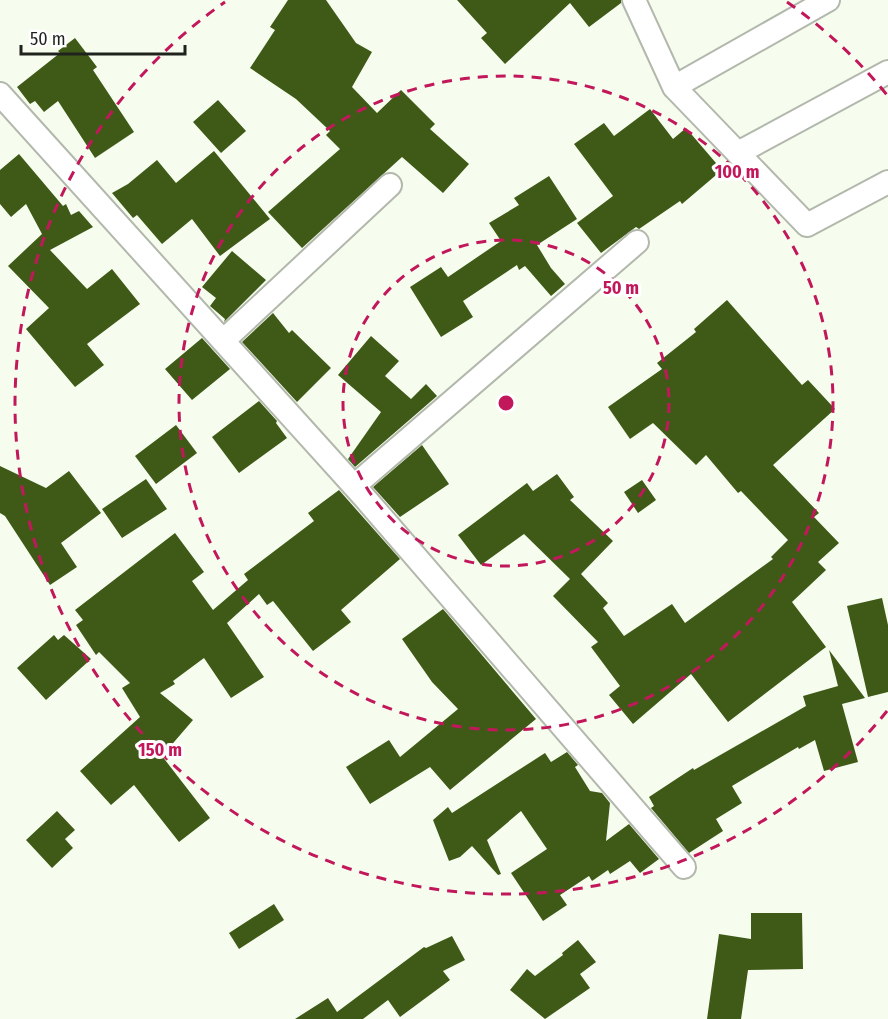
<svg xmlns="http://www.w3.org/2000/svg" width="888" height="1019" font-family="'Fira Sans Condensed',sans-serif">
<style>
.building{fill:#3f5a17}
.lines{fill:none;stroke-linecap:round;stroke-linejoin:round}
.minor-casing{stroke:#b2b8ac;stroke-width:26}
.minor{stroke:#fff;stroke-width:22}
.ring{fill:none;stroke:#c2185b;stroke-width:3;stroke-dasharray:10 8}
.centre{fill:#c2185b;stroke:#fff;stroke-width:3}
.ring-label{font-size:18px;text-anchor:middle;font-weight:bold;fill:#c2185b;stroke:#fff;stroke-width:6;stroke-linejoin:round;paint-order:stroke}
</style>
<rect width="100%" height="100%" fill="#f6fdef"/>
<!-- building -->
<path class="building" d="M 288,0 L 326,0 L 356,43 L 372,52 L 352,87 L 377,113 L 401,90 L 435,124 L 430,129 L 469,164 L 443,193 L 402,157 L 302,248 L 268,212 L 340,149 L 326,135 L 330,131 L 296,99 L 250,68 L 275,30 L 270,27 Z
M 457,0 L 621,0 L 621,3 L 589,27 L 570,3 L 505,64 L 481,38 L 487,33 Z
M 75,38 L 97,67 L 93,70 L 134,132 L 95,158 L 58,101 L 44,112 L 35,101 L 30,104 L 17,87 L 60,53 L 58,51 Z
M 218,100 L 246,131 L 221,153 L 193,122 Z
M 650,109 L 673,139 L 686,128 L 722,170 L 682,204 L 680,201 L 639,229 L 636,227 L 601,253 L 577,223 L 613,196 L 574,144 L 604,123 L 614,136 Z
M 214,151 L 270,219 L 220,256 L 192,219 L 162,244 L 137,215 L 133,218 L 112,193 L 128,184 L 157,160 L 176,183 Z
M 19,154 L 63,206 L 66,204 L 71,215 L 79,211 L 93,227 L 50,250 L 87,289 L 112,269 L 140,304 L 87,344 L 104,365 L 75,387 L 26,329 L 49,308 L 8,266 L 42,234 L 26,204 L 11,217 L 0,204 L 0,170 Z
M 549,176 L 577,219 L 537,245 L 551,268 L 565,284 L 551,296 L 525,266 L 519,270 L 517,265 L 463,301 L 473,317 L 441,337 L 410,287 L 441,267 L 448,277 L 501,241 L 489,223 L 519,205 L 514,198 Z
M 232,251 L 266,280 L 224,322 L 225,319 L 210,306 L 216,298 L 202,287 Z
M 727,300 L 802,385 L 808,380 L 835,409 L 773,465 L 819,513 L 814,517 L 839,543 L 818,562 L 826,570 L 792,602 L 826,647 L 728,722 L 691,674 L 633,724 L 609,695 L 620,686 L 591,647 L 598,642 L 553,596 L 570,579 L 524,534 L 481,565 L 458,535 L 527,483 L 533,491 L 557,474 L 574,497 L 570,500 L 613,541 L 581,574 L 608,603 L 603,608 L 624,636 L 672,604 L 685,623 L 773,559 L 771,557 L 788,540 L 741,491 L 738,493 L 706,455 L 696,465 L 653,423 L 630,439 L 608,407 L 662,369 L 657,363 L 696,332 L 694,329 Z
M 273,313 L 289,333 L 292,330 L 331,368 L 297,402 L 242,342 Z
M 371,336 L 399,361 L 385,376 L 411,399 L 426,384 L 437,396 L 355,467 L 348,459 L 381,412 L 338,375 Z
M 202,338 L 230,369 L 192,400 L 165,369 Z
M 259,401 L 277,421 L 276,423 L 287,438 L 239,473 L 212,437 Z
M 176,425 L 197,453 L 156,484 L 135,456 Z
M 422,445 L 449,484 L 400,517 L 373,487 Z
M 0,466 L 46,488 L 69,471 L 101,513 L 61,543 L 77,567 L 50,585 L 5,516 L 0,513 Z
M 146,479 L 167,509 L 122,538 L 102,509 Z
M 642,480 L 656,500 L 638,513 L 624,492 Z
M 339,490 L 400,559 L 341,610 L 351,622 L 313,651 L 273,601 L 267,605 L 259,594 L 227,623 L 264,677 L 231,698 L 204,658 L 173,681 L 175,684 L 160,693 L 193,720 L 162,756 L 210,818 L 179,842 L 134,785 L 111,805 L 80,771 L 140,717 L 122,688 L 130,683 L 99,652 L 96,655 L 76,625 L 83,620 L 75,610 L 175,533 L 204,572 L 192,581 L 213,610 L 248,580 L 244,574 L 314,521 L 308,513 Z
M 882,598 L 888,625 L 888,692 L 868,697 L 847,606 Z
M 443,609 L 536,719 L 450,790 L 430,767 L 370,804 L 346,767 L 389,740 L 400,757 L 458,709 L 432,682 L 402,639 Z
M 54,635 L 58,640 L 64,635 L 91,659 L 46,700 L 17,668 Z
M 829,650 L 865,698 L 842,704 L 858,762 L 824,771 L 815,740 L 799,749 L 798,747 L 732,786 L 742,803 L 716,819 L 723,831 L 689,853 L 651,808 L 654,806 L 649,797 L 693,768 L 694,770 L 806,706 L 803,696 L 838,686 Z
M 567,752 L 578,765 L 575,767 L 590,791 L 602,793 L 610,803 L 606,841 L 629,824 L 659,859 L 640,873 L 630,861 L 610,874 L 608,870 L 592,881 L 589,876 L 560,895 L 567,905 L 543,921 L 511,873 L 547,849 L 521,811 L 487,840 L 501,874 L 498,875 L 472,846 L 460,857 L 449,861 L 433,820 L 448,807 L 452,813 L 545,753 L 551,762 Z
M 57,811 L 75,830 L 65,839 L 73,848 L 52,868 L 26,840 Z
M 274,904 L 284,920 L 239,949 L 229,933 Z
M 751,913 L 802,913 L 803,969 L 748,970 L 741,1019 L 707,1019 L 719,934 L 751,939 Z
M 452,936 L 465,960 L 443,971 L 450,980 L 400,1017 L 388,1000 L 363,1019 L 295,1019 L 328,998 L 337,1012 L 424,947 L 426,948 Z
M 578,940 L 596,962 L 580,974 L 590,988 L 545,1019 L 510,990 L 527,969 L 535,976 L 563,955 L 562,953 Z"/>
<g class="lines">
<!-- minor casing -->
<g class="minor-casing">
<path id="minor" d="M 634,0 L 674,87 L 807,225 L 888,182
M 674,87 L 828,0
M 0,94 L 364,497 L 684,867
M 738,153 L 888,72
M 223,341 L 390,185
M 354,486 L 637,242"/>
</g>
<!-- minor -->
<use href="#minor" class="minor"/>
</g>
<!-- distance rings -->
<g class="ring">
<circle cx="506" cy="403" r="163"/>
<circle cx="506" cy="403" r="327"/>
<path d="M887 711A490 490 0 1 1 225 2M787 2A490 490 0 0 1 887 95"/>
</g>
<circle cx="506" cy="403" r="9" class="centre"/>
<g class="ring-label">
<text x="737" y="178">100 m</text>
<text x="621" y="294">50 m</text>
<text x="160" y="756">150 m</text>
</g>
<!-- scale -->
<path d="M21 45v9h164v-9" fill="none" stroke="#1f221d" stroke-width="3"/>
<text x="30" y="45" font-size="18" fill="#1f221d" stroke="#ffffff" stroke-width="4.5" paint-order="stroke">50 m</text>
</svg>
